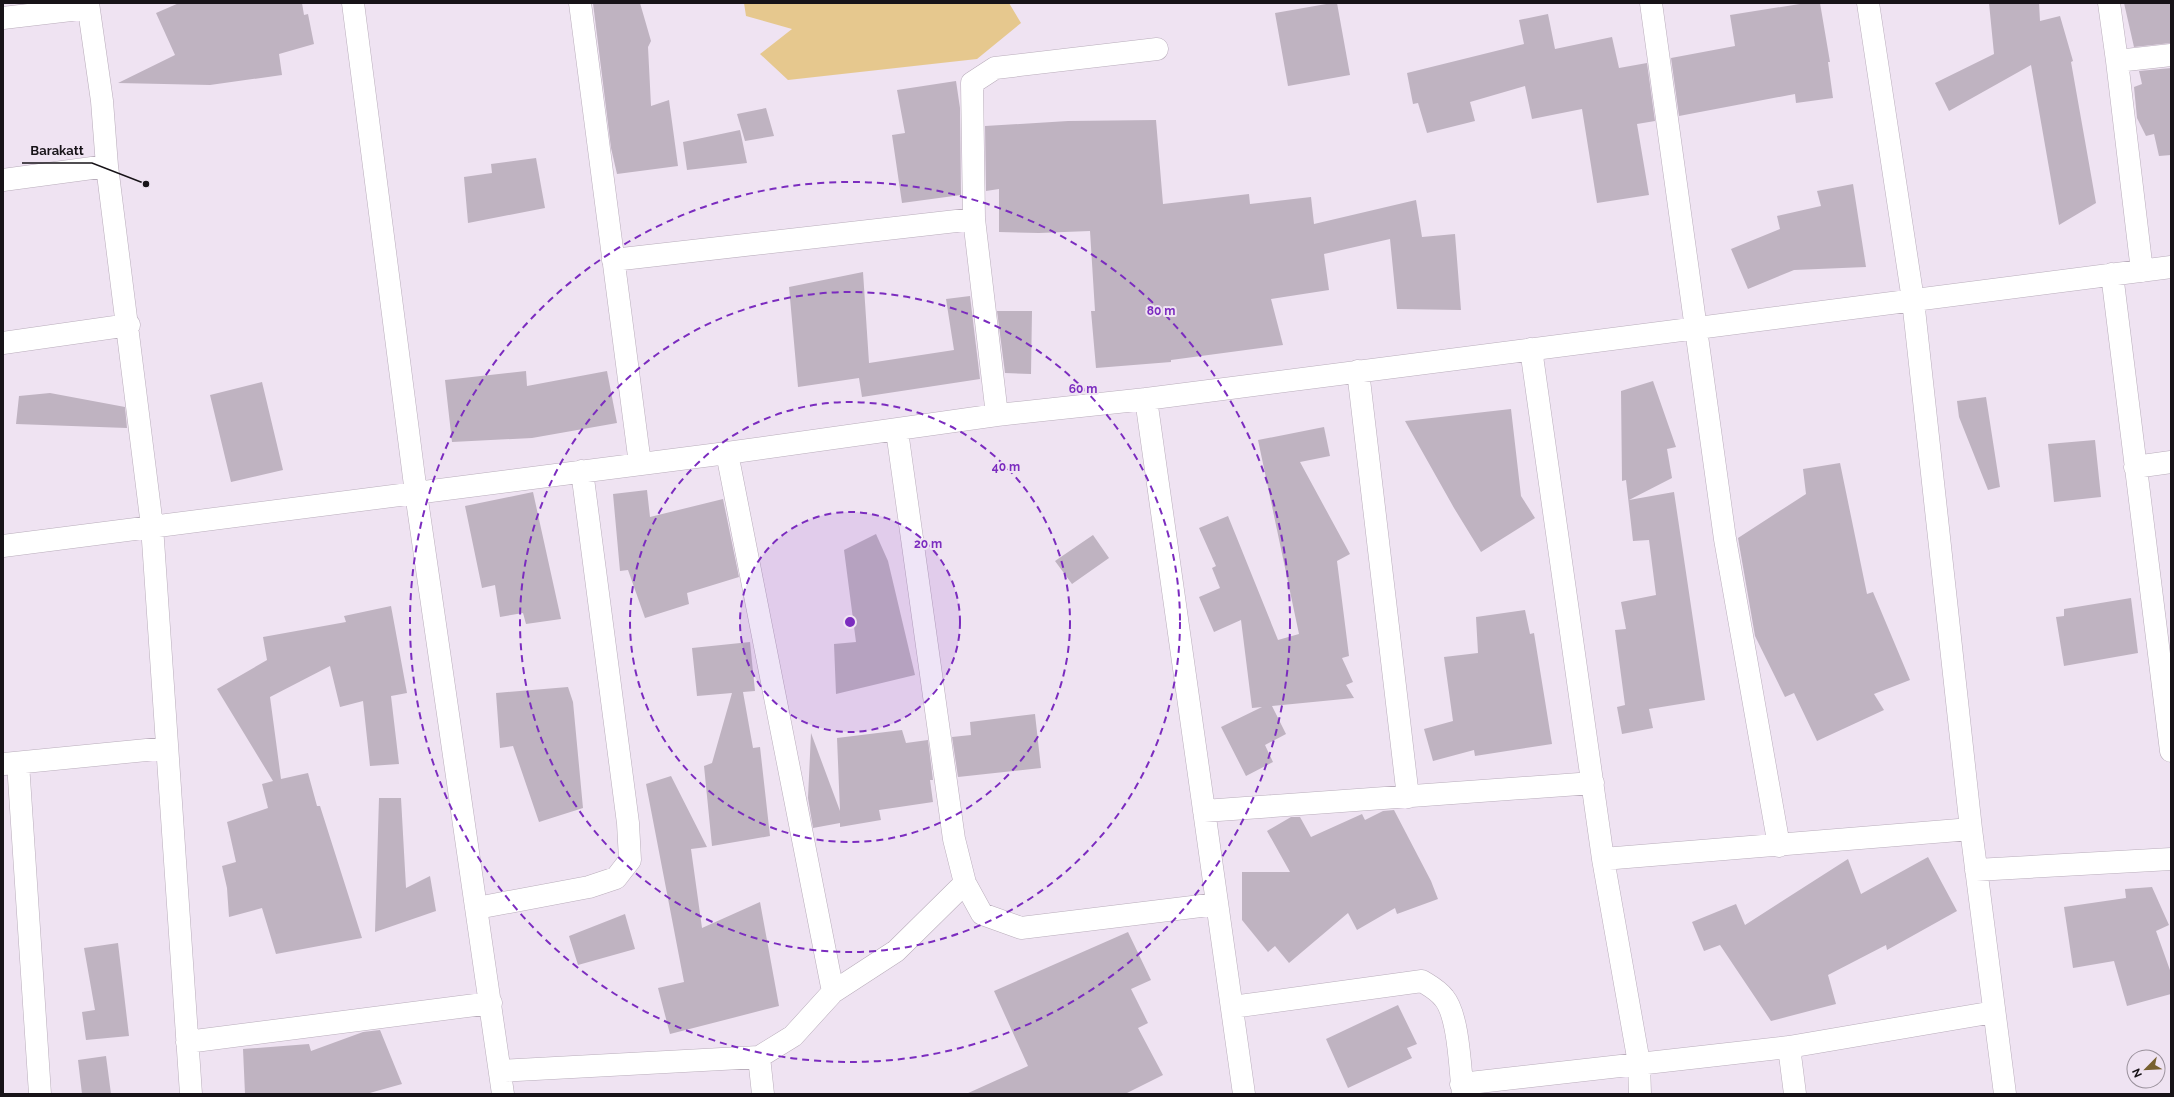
<svg xmlns="http://www.w3.org/2000/svg" width="2174" height="1097" font-family="Raleway,sans-serif">
<style>
.green{fill:#e6c88e}
.building{fill:#bfb3c1}
.lines{fill:none;stroke-linecap:round;stroke-linejoin:round}
.minor-casing{stroke:#b9adbb;stroke-width:23}
.minor{stroke:#fff;stroke-width:22}
.ring{fill:none;stroke:#7b2cbf;stroke-width:2;stroke-dasharray:7 5}
.centre{fill:#7b2cbf;stroke:#efe3f2;stroke-width:2}
.ring-label{font-size:12px;text-anchor:middle;font-weight:bold;fill:#7b2cbf;stroke:#efe3f2;stroke-width:4;stroke-linejoin:round;paint-order:stroke}
.leader{fill:none;stroke:#171318;stroke-width:1.5}
.callout-dot{fill:#171318;stroke:#efe3f2;stroke-width:1.5}
.callout-label{font-size:13px;text-anchor:middle;font-weight:bold;fill:#171318;stroke:#efe3f2;stroke-width:4;stroke-linejoin:round;paint-order:stroke}
</style>
<rect width="100%" height="100%" fill="#efe3f2"/>
<!-- green -->
<path class="green" d="M 744,3 L 1009,3 L 1021,23 L 977,59 L 788,80 L 760,54 L 792,29 L 746,16 Z"/>
<!-- building -->
<path class="building" d="M 179,3 L 302,3 L 304,15 L 308,14 L 314,44 L 279,54 L 282,75 L 210,85 L 118,83 L 175,55 L 156,13 Z
M 593,3 L 640,3 L 651,41 L 648,47 L 651,106 L 669,100 L 678,166 L 617,174 L 611,148 Z
M 1332,3 L 1337,3 L 1350,75 L 1288,86 L 1275,13 Z
M 1806,3 L 1820,3 L 1830,62 L 1828,62 L 1833,98 L 1796,103 L 1795,94 L 1679,116 L 1671,58 L 1735,46 L 1730,15 Z
M 1989,3 L 2039,3 L 2040,21 L 2060,16 L 2073,61 L 2071,62 L 2096,203 L 2059,225 L 2031,65 L 1949,111 L 1935,83 L 1994,54 Z
M 2124,3 L 2171,3 L 2171,43 L 2134,47 Z
M 1548,14 L 1555,49 L 1612,37 L 1619,68 L 1647,63 L 1655,121 L 1637,124 L 1649,195 L 1597,203 L 1582,109 L 1532,119 L 1525,86 L 1470,102 L 1475,121 L 1427,133 L 1418,103 L 1413,104 L 1407,73 L 1524,44 L 1519,20 Z
M 2171,68 L 2171,155 L 2159,156 L 2154,134 L 2146,136 L 2137,118 L 2134,87 L 2142,84 L 2139,71 Z
M 956,81 L 960,108 L 961,195 L 902,203 L 892,135 L 905,133 L 897,90 Z
M 766,108 L 774,136 L 745,141 L 737,114 Z
M 1156,120 L 1163,204 L 1249,194 L 1250,204 L 1311,197 L 1314,224 L 1416,200 L 1422,237 L 1455,234 L 1461,310 L 1397,309 L 1390,239 L 1324,254 L 1329,290 L 1271,299 L 1283,345 L 1171,360 L 1171,362 L 1096,368 L 1091,311 L 1095,311 L 1090,231 L 1039,233 L 999,232 L 999,189 L 986,191 L 985,126 L 1068,121 Z
M 740,130 L 747,163 L 687,170 L 683,142 Z
M 536,158 L 545,208 L 468,223 L 464,177 L 492,173 L 491,164 Z
M 1853,184 L 1866,267 L 1794,270 L 1748,289 L 1731,249 L 1780,229 L 1777,216 L 1821,206 L 1817,191 Z
M 863,272 L 869,363 L 954,350 L 946,299 L 970,296 L 980,379 L 862,397 L 859,378 L 798,387 L 789,287 Z
M 997,311 L 1032,311 L 1031,374 L 1005,373 Z
M 526,371 L 527,386 L 607,371 L 617,423 L 532,438 L 452,442 L 445,380 Z
M 1653,381 L 1676,447 L 1667,449 L 1672,478 L 1629,500 L 1674,492 L 1705,700 L 1649,709 L 1653,728 L 1622,734 L 1617,707 L 1625,705 L 1615,630 L 1626,629 L 1621,602 L 1656,595 L 1649,540 L 1633,541 L 1626,480 L 1622,481 L 1621,391 Z
M 262,382 L 283,470 L 231,482 L 210,395 Z
M 50,393 L 125,407 L 127,428 L 16,424 L 19,396 Z
M 1986,397 L 2000,487 L 1988,490 L 1959,417 L 1957,401 Z
M 1511,409 L 1521,496 L 1535,518 L 1481,552 L 1454,508 L 1405,421 Z
M 1324,427 L 1330,456 L 1300,462 L 1350,554 L 1337,561 L 1349,656 L 1342,658 L 1353,682 L 1346,685 L 1354,698 L 1272,706 L 1286,734 L 1265,745 L 1273,762 L 1246,776 L 1221,727 L 1262,707 L 1252,708 L 1241,620 L 1214,632 L 1199,597 L 1220,588 L 1212,568 L 1216,566 L 1199,528 L 1228,516 L 1278,640 L 1299,634 L 1258,440 Z
M 2095,440 L 2101,497 L 2054,502 L 2048,444 Z
M 1840,463 L 1867,594 L 1873,592 L 1910,680 L 1874,694 L 1884,710 L 1817,741 L 1794,693 L 1785,697 L 1755,636 L 1738,538 L 1806,494 L 1803,469 Z
M 647,490 L 650,517 L 723,499 L 739,577 L 687,593 L 689,604 L 645,618 L 628,570 L 620,571 L 613,494 Z
M 533,492 L 561,619 L 526,624 L 523,613 L 500,617 L 495,585 L 482,588 L 465,506 Z
M 876,534 L 888,561 L 915,675 L 836,694 L 834,644 L 856,642 L 844,550 Z
M 1093,535 L 1109,558 L 1072,584 L 1055,561 Z
M 2131,598 L 2138,653 L 2064,666 L 2056,617 L 2064,616 L 2064,609 Z
M 391,606 L 407,693 L 391,696 L 399,764 L 370,766 L 363,701 L 340,707 L 330,666 L 270,697 L 281,779 L 308,773 L 317,806 L 320,806 L 362,938 L 276,954 L 262,908 L 229,917 L 227,888 L 222,866 L 236,862 L 227,822 L 268,808 L 262,784 L 273,781 L 217,689 L 267,660 L 263,637 L 346,622 L 344,616 Z
M 1525,610 L 1530,634 L 1534,633 L 1552,744 L 1475,756 L 1474,750 L 1433,761 L 1424,729 L 1453,721 L 1444,657 L 1478,653 L 1476,617 Z
M 750,642 L 755,691 L 743,692 L 753,748 L 760,747 L 770,836 L 712,846 L 704,766 L 712,763 L 732,693 L 697,696 L 692,648 Z
M 568,687 L 573,702 L 583,808 L 539,822 L 513,746 L 500,748 L 496,693 Z
M 1035,714 L 1041,768 L 958,777 L 952,737 L 971,735 L 970,722 Z
M 902,730 L 906,743 L 928,740 L 933,780 L 930,780 L 933,802 L 879,810 L 881,820 L 840,827 L 840,823 L 813,828 L 808,798 L 811,733 L 840,811 L 837,738 Z
M 671,776 L 707,847 L 691,849 L 702,928 L 760,902 L 779,1006 L 670,1034 L 658,988 L 684,982 L 646,784 Z
M 379,798 L 401,798 L 406,888 L 430,876 L 436,911 L 375,932 Z
M 1394,810 L 1431,881 L 1438,899 L 1397,914 L 1395,908 L 1357,930 L 1348,913 L 1289,963 L 1275,946 L 1268,952 L 1242,920 L 1242,872 L 1290,872 L 1267,831 L 1291,817 L 1300,817 L 1311,837 L 1362,814 L 1365,820 L 1383,811 Z
M 1928,857 L 1957,911 L 1887,950 L 1886,945 L 1828,975 L 1836,1004 L 1771,1021 L 1720,945 L 1704,951 L 1692,922 L 1736,904 L 1745,925 L 1848,859 L 1861,894 Z
M 2152,887 L 2169,925 L 2156,931 L 2171,973 L 2171,994 L 2127,1006 L 2114,961 L 2073,968 L 2064,907 L 2126,898 L 2125,889 Z
M 625,914 L 635,949 L 578,965 L 569,936 Z
M 1128,932 L 1151,980 L 1131,989 L 1148,1023 L 1138,1028 L 1163,1075 L 1125,1094 L 966,1094 L 1028,1066 L 994,991 Z
M 118,943 L 129,1036 L 86,1040 L 82,1012 L 95,1010 L 84,948 Z
M 1398,1005 L 1417,1044 L 1407,1048 L 1412,1058 L 1348,1088 L 1326,1039 Z
M 380,1030 L 402,1084 L 366,1094 L 245,1094 L 243,1049 L 309,1044 L 311,1051 L 363,1032 Z
M 106,1056 L 111,1094 L 82,1094 L 78,1060 Z"/>
<g class="lines">
<!-- minor casing -->
<g class="minor-casing">
<path id="minor" d="M 88,3 L 102,101 L 107,166 L 152,526 L 191,1094
M 353,3 L 416,493 L 503,1094
M 580,3 L 640,464
M 1651,3 L 1725,539 L 1779,846
M 1868,3 L 1913,300 L 1971,829 L 2005,1094
M 2109,3 L 2117,61 L 2142,271
M 3,18 L 88,8
M 2117,61 L 2171,55
M 3,180 L 107,166
M 613,260 L 974,219
M 2112,274 L 2171,751
M 3,343 L 129,325
M 1531,349 L 1603,859 L 1639,1063 L 1640,1094
M 1358,371 L 1408,797
M 1146,399 L 1244,1094
M 997,415 L 974,219 L 972,83 L 995,68 L 1157,49
M 897,431 L 954,839 L 965,883 L 982,914 L 1021,928 L 1217,904
M 727,453 L 833,992
M 2135,467 L 2171,462
M 3,546 L 727,453 L 997,415 L 1146,399 L 2171,267
M 18,763 L 40,1094
M 4,764 L 167,748
M 1204,811 L 1593,783
M 1603,859 L 1971,829
M 1976,870 L 2171,859
M 477,908 L 589,887 L 616,878 L 630,860 L 628,823 L 582,471
M 1232,1007 L 1422,981 C 1430,986 1438,990 1444,998 C 1459,1016 1460,1070 1463,1094
M 187,1042 L 491,1003
M 1789,1047 L 1795,1094
M 759,1057 L 763,1094
M 500,1071 L 759,1057 L 793,1036 L 833,992 L 896,951 L 965,883
M 1461,1084 L 1789,1047 L 1994,1012"/>
</g>
<!-- minor -->
<use href="#minor" class="minor"/>
</g>
<!-- distance rings -->
<circle cx="850" cy="622" r="110" fill="#7b2cbf" fill-opacity=".12"/>
<g class="ring">
<circle cx="850" cy="622" r="110"/>
<circle cx="850" cy="622" r="220"/>
<circle cx="850" cy="622" r="330"/>
<circle cx="850" cy="622" r="440"/>
</g>
<circle cx="850" cy="622" r="6" class="centre"/>
<g class="ring-label">
<text x="1161" y="315">80 m</text>
<text x="1083" y="393">60 m</text>
<text x="1006" y="471">40 m</text>
<text x="928" y="548">20 m</text>
</g>
<!-- callouts -->
<path class="leader" d="M146 184L92 163H22"/>
<circle class="callout-dot" cx="146" cy="184" r="4"/>
<g class="callout-label">
<text x="57" y="155">Barakatt</text>
</g>
<!-- border -->
<rect width="2174" height="1097" fill="none" stroke="#171318" stroke-width="8"/>
<!-- north arrow -->
<g transform="translate(2146 1069) rotate(246)"><circle r="19" fill="#efe3f2" stroke="#99909b"/>
<path d="M0-3L7 15L0 10L-7 15Z" fill="#776030"/>
<text y="-6" font-size="11" font-weight="bold" text-anchor="middle" fill="#171318">N</text>
</g>
</svg>
